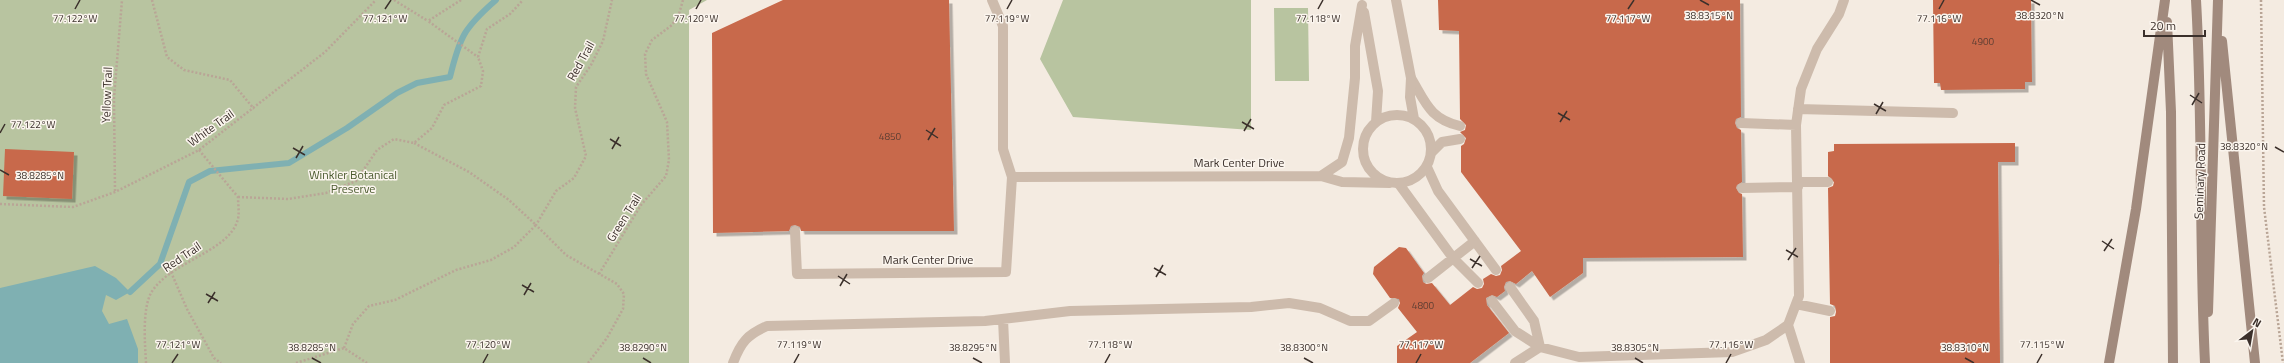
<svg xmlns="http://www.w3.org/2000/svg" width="2284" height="363" font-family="'Titillium Web',sans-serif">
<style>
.green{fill:#b8c4a0}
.water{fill:#7fb0b2}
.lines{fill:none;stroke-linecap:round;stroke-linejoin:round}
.stream{stroke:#7fb0b2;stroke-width:6}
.building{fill:#c8694b;filter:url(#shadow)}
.path{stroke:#b9a596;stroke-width:2.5;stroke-dasharray:2 2;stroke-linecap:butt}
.service{stroke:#cdbbac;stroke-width:10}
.minor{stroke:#cdbbac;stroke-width:10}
.secondary{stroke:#a18a7d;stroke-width:10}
.ticks{fill:none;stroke:#3b302b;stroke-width:1.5}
.labels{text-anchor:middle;stroke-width:3;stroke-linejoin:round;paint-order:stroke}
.number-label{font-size:10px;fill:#5e3e33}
.street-label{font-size:12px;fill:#3b302b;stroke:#fbf5ee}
.park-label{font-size:12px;fill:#4a5a2e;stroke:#fbf5ee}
.ticks-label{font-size:10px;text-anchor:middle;fill:#3b302b;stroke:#fbf5ee;stroke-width:3;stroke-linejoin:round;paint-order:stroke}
</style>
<defs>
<filter id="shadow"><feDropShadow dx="3.5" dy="3.5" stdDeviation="0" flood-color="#0004"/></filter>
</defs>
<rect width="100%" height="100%" fill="#f4ebe1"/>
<!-- green -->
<path class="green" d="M 0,0 L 707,0 L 689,10 L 689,363 L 0,363 Z
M 1063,0 L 1251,0 L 1251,130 L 1073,117 L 1040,59 Z
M 1274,8 L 1308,8 L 1309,81 L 1275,81 Z"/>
<!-- water -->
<path class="water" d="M 95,266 L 116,278 L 130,292 L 116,300 L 106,295 L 102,311 L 109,324 L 127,319 L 138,349 L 138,363 L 0,363 L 0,288 Z"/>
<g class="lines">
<!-- stream -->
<path class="stream" d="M 130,292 L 160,264 L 189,182 L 210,171 L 289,163 L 347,128 L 397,93 L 417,83 L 450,77 C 460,36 464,28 496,0"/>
</g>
<!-- building -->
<path class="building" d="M 783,0 L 949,0 L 954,231 L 801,231 L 800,227 L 795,225 L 791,226 L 789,231 L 713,233 L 712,33 Z
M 1438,0 L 1740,0 L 1741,117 L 1736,119 L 1735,123 L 1737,128 L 1741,130 L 1742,182 L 1737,185 L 1736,188 L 1739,193 L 1742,194 L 1743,257 L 1583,258 L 1583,273 L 1550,297 L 1532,271 L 1516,284 L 1510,281 L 1506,282 L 1504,287 L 1505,291 L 1497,297 L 1492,295 L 1486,298 L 1487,305 L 1509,333 L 1470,363 L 1397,363 L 1397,346 L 1417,332 L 1398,308 L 1400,303 L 1399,299 L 1390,298 L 1373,274 L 1374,267 L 1399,247 L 1406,248 L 1424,273 L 1422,276 L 1423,282 L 1426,284 L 1432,283 L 1450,305 L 1473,287 L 1477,289 L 1482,288 L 1484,284 L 1483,279 L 1491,274 L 1496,276 L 1500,275 L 1502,270 L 1501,266 L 1521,251 L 1461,172 L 1461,146 L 1464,144 L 1466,138 L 1460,132 L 1465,130 L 1466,125 L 1460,119 L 1459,31 L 1439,30 Z
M 1933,0 L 2031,0 L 2032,82 L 2025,82 L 2025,89 L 1941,90 L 1940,83 L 1934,83 Z
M 2015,143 L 2015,162 L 1998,162 L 2000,363 L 1830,363 L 1830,317 L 1835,316 L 1836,312 L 1835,306 L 1830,304 L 1828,188 L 1833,186 L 1834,182 L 1828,176 L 1828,152 L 1834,151 L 1834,144 Z
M 5,149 L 74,152 L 72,199 L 3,196 Z"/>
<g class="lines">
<!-- path -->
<path class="path" d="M 152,0 L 167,57 L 184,70 L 230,80 L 254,109
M 394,0 L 428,21
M 461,0 L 428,21 L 478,57
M 2261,0 L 2264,207 L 2283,363
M 478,57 L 487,29 L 510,14 L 523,0
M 199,150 L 238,197
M 115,191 L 114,98 L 122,0
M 238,197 L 288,199 L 326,193 L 356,181 L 377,150 L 394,139 L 414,143 L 432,128 L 444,105 L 481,86 L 483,71 L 478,57
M 0,204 L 73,207 L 115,192 L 199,150 L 325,52 L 376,0
M 171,272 L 187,309 L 214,358 L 221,363
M 599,274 L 641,205 L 666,176 L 669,160 L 667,122 L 646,74 L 645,54 L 652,40 L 672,25 L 679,14 L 683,0
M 344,348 L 353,324 L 369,306 L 395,300 L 456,270 L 491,260 L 514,247 L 536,225 L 509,200 L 469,172 L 414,143
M 146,363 C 145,344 142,310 151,293 C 169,262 226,253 237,222 C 240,215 238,205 238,197
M 296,363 L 344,348 L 367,363
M 588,363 L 607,338 L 623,309 L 624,294 L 617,284 L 566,255 L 536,225 L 556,191 L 574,178 L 586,156 L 575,108 L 576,87 L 591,65 L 603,41 L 612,0"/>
<!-- service -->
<path class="service" d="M 1411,78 C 1426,103 1430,119 1460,126
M 1798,109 L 1953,113
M 1741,123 L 1796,125
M 1432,152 L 1442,142 L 1460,139
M 1427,167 L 1438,191 L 1496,270
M 1798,182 L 1828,182
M 1399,184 L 1453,258 L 1478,283
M 1742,188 L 1798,187
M 1428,278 L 1475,241
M 1510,287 L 1534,321 L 1540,347
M 1492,301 L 1515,331 L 1540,347 L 1579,357 L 1732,352 L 1766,340 L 1788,325 L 1799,296 L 1796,125 L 1801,89 L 1817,49 L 1839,14 L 1844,0
M 1796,304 L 1830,311
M 1003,319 L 1005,363
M 1788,325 L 1800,363
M 733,363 C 741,342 747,335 767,326 L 985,321 L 1070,311 L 1251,307 L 1289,303 L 1320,308 L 1350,321 L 1369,321 L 1394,303
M 1515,363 L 1540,347"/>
<!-- minor -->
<path class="minor" d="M 992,0 L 1003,26 L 1003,149 L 1012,177
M 1396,0 L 1411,78 L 1410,97 L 1414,119
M 1364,12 L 1378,91 L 1376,122
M1363 149a34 34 0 1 1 68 0a34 34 0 1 1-68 0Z
M 1321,176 L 1342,162 L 1349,138 L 1355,78 L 1355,46 L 1362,5
M 795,231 L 797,274 L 1006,272 L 1012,177 L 1321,176 L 1342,182 L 1390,183"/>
<!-- secondary -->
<path class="secondary" d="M 2196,0 C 2203,121 2199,242 2205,363
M 2167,22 L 2171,112 L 2173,363
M 2222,41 L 2255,363
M 2208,312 L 2218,0
M 2109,363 L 2136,209 L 2165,0"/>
</g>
<!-- ticks -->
<path class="ticks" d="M 1700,0 L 1709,5M 2031,0 L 2040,5M 75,9 L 80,0M 385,9 L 391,0M 696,9 L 701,0M 1007,9 L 1012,0M 1318,9 L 1323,0M 1628,9 L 1634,0M 1939,9 L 1944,0M 2190,95 L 2202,103M 1874,104 L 1886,111M 2192,105 L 2199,93M 1558,113 L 1570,120M 1876,114 L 1883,102M 1242,122 L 1254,129M 1560,122 L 1567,111M 926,130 L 938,138M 1244,131 L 1251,119M 0,133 L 5,124M 610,139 L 621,146M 928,140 L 935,128M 2275,147 L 2284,152M 293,148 L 305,155M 612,149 L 619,137M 296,158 L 303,146M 0,170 L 9,175M 2102,241 L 2114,249M 1786,250 L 1798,257M 2104,251 L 2112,239M 1470,259 L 1482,266M 1788,260 L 1796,248M 1154,268 L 1166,275M 1472,268 L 1480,256M 838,276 L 850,284M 1156,277 L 1163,265M 522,285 L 534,292M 840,286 L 847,274M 206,294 L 218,301M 524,295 L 531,283M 208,303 L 215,292M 312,358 L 321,363M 643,358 L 651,363M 973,358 L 982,363M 1304,358 L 1313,363M 1635,358 L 1643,363M 1965,358 L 1974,363M 172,363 L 178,354M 483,363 L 488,354M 794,363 L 799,354M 1105,363 L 1110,354M 1416,363 L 1421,354M 1726,363 L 1731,354M 2037,363 L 2042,354"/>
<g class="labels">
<!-- number labels -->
<g class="number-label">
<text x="1983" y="45">4900</text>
<text x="890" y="140">4850</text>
<text x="1423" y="309">4800</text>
</g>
<!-- street labels -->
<g class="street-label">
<text transform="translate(581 61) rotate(-61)" y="4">Red Trail</text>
<text transform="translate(107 95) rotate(-88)" y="4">Yellow Trail</text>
<text transform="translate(211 128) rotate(-36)" y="4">White Trail</text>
<text x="1239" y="167">Mark Center Drive</text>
<text transform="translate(2200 181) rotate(-88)" y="4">Seminary Road</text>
<text transform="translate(624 218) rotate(-58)" y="4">Green Trail</text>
<text transform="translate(182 257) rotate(-34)" y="4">Red Trail</text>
<text x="928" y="264">Mark Center Drive</text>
</g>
<!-- park labels -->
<g class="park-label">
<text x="353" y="179">Winkler Botanical<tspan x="353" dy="14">Preserve</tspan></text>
</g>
</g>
<g class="ticks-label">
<text x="2040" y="19">38.8320°N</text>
<text x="1709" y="19">38.8315°N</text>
<text x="385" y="22">77.121°W</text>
<text x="1007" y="22">77.119°W</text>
<text x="1628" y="22">77.117°W</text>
<text x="1939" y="22">77.116°W</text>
<text x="75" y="22">77.122°W</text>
<text x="696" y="22">77.120°W</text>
<text x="1318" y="22">77.118°W</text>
<text x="33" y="128">77.122°W</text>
<text x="2244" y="150">38.8320°N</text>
<text x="40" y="179">38.8285°N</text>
<text x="178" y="348">77.121°W</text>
<text x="488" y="348">77.120°W</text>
<text x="799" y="348">77.119°W</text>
<text x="1110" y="348">77.118°W</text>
<text x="1421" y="348">77.117°W</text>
<text x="1731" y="348">77.116°W</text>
<text x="2042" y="348">77.115°W</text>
<text x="312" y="351">38.8285°N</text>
<text x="643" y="351">38.8290°N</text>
<text x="973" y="351">38.8295°N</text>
<text x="1304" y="351">38.8300°N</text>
<text x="1635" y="351">38.8305°N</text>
<text x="1965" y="351">38.8310°N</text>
</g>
<!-- north arrow -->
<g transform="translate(2252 331) rotate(31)" stroke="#fbf5ee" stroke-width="3" paint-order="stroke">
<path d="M0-3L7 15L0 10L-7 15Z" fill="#3b302b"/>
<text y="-6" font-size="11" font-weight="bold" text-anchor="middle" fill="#3b302b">N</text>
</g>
<!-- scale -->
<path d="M2144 30v6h61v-6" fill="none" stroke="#3b302b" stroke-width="2"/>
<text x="2150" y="30" font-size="12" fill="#3b302b" stroke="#fbf5ee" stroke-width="3" paint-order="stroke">20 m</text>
</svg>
